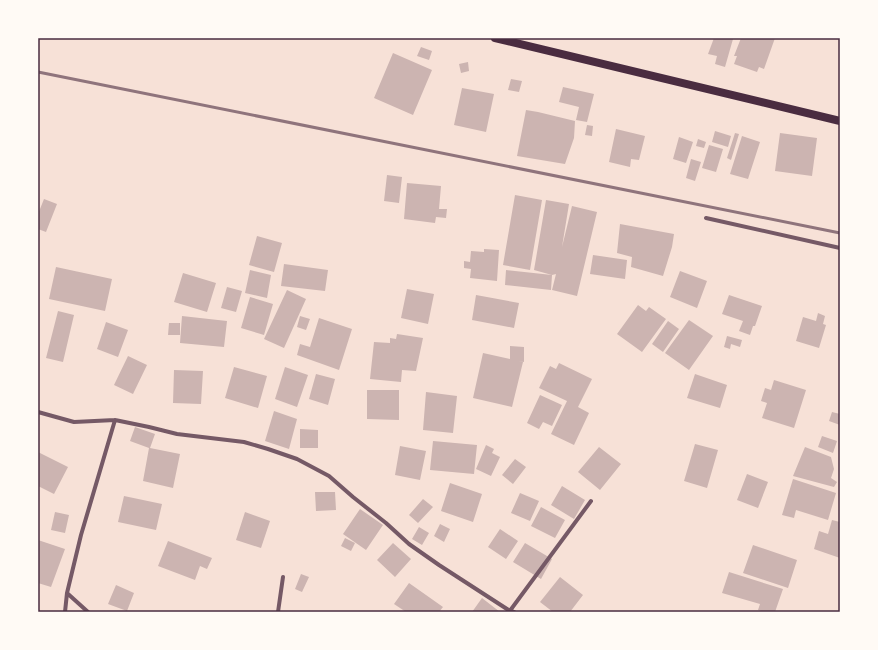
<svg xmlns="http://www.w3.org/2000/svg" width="878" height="650" font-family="'Public Sans',sans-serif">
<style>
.building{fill:#ccb4b1}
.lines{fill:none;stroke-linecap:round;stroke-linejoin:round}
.minor{stroke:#755966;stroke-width:4}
.secondary{stroke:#4a2c40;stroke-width:8}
.rail{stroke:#8f747c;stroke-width:3}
.neatline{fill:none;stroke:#4a2c40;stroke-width:1.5}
</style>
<rect width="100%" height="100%" fill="#f7e1d7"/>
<!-- building -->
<path class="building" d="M 714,38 L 729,38 L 733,39 L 725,67 L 715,64 L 717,56 L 708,54 Z
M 741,38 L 775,38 L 764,69 L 759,67 L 757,72 L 734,64 L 737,56 L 734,56 Z
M 421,47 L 432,51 L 429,60 L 417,56 Z
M 393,53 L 432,70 L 413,115 L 374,98 Z
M 468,62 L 469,71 L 461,73 L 459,64 Z
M 511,79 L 522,81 L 519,92 L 508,90 Z
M 563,87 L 594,94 L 587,122 L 576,120 L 579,107 L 559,102 Z
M 462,88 L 494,94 L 486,132 L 454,125 Z
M 526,110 L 538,112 L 575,121 L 574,138 L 565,164 L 517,156 Z
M 587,125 L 593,126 L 592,136 L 585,135 Z
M 616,129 L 645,136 L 639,160 L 631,159 L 630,167 L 609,162 Z
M 715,131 L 731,136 L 728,147 L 712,142 Z
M 735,133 L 739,134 L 731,160 L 727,158 Z
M 780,133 L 817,138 L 812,176 L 775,171 Z
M 742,136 L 760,142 L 748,179 L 730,174 Z
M 679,137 L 693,142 L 686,163 L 673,159 Z
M 698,139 L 706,142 L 704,148 L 696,146 Z
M 709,145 L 723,149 L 716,172 L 702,168 Z
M 691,159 L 701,162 L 695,181 L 686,178 Z
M 387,175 L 402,177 L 399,203 L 384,201 Z
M 407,183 L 441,186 L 439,209 L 447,209 L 446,218 L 436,217 L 435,223 L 404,219 Z
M 515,195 L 542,200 L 530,270 L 503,265 Z
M 44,199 L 57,204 L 46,232 L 38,229 L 38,214 Z
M 546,200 L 569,204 L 562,247 L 572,206 L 597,212 L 577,296 L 552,290 L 556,274 L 552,275 L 551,290 L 505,285 L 506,270 L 552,275 L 534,270 Z
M 620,224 L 674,234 L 672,247 L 663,276 L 631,267 L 632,257 L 617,253 Z
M 257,236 L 282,243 L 274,272 L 249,265 Z
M 484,249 L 499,250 L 497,281 L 470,278 L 471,269 L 464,268 L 464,261 L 470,262 L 471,251 L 484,252 Z
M 593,255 L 627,260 L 625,279 L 590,274 Z
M 284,264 L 328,270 L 325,291 L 281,286 Z
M 56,267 L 112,279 L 105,311 L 49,299 Z
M 250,270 L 271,275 L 267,298 L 245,293 Z
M 680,271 L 707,281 L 697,308 L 670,297 Z
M 183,273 L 216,283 L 207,312 L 174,302 Z
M 227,287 L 242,291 L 236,312 L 221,308 Z
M 407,289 L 434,294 L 428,324 L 401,318 Z
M 287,290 L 306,299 L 284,348 L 264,339 Z
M 476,295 L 519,303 L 514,328 L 472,320 Z
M 729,295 L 762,306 L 755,326 L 753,326 L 750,335 L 739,331 L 743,321 L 722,314 Z
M 250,297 L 273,304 L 264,335 L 241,328 Z
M 638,305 L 646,311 L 649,307 L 666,319 L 642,352 L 617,334 Z
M 58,311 L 74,315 L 63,362 L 46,358 Z
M 818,313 L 825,316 L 823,324 L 826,325 L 819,348 L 796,341 L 803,317 L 816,321 Z
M 182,316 L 227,321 L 224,347 L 180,343 Z
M 300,316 L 310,319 L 306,330 L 297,327 Z
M 319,318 L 352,329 L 339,370 L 297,355 L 300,344 L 310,347 Z
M 689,320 L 713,336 L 689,370 L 665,353 Z
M 668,321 L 679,329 L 663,352 L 652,344 Z
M 106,322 L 128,330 L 118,357 L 97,349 Z
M 169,323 L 180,323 L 180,335 L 168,335 Z
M 397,334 L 423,338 L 416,371 L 402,370 L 401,382 L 370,379 L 374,342 L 390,343 L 390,338 L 396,339 Z
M 727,336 L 742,340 L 740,347 L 731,344 L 730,349 L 724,347 Z
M 510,346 L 524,347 L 524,362 L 518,361 L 523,362 L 512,407 L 473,398 L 483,353 L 510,359 Z
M 128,356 L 147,365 L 133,394 L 114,385 Z
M 559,363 L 592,379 L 578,407 L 589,413 L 574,445 L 551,434 L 567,401 L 539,388 L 550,366 L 556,369 Z
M 234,367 L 267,376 L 258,408 L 225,398 Z
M 285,367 L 308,375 L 297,407 L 275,399 Z
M 174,370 L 203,371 L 201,404 L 173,403 Z
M 316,374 L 335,379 L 328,405 L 309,399 Z
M 695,374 L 727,385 L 720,408 L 687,398 Z
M 774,380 L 806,390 L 794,428 L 762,418 L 767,403 L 761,401 L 765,388 L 771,390 Z
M 367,390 L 399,390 L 399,420 L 367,419 Z
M 426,392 L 457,396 L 453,433 L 423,430 Z
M 540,395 L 562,405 L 552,426 L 543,422 L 539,429 L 527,423 Z
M 274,411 L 297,419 L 289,449 L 265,441 Z
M 832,412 L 840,414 L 840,425 L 829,421 Z
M 135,427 L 155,434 L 150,448 L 180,454 L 173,488 L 143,481 L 149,448 L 130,441 Z
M 300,429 L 318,430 L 318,448 L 300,448 Z
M 822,436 L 837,441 L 833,453 L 818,447 Z
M 433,441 L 477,445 L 474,474 L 430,470 Z
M 695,444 L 718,450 L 707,488 L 684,481 Z
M 486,445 L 494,449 L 492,453 L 500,457 L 491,476 L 476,469 Z
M 400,446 L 426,451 L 420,480 L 395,475 Z
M 599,447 L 621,464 L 600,490 L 578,472 Z
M 805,447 L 831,457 L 834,469 L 831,478 L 837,482 L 834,487 L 793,476 Z
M 38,452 L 68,467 L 54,494 L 38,486 Z
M 515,459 L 526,467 L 513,484 L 502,475 Z
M 747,474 L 768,482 L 758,508 L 737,500 Z
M 793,479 L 836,493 L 828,520 L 796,510 L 794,518 L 782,515 Z
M 450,483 L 482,494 L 473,522 L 441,511 Z
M 562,486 L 585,500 L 574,519 L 551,505 Z
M 315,492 L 335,492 L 336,510 L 316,511 Z
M 520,493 L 539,501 L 530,521 L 511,513 Z
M 124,496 L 162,504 L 156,530 L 118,522 Z
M 423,499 L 433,507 L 418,523 L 409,515 Z
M 541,507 L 565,520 L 555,538 L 531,526 Z
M 360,509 L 383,525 L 366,550 L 343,534 Z
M 55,512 L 69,515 L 65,533 L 51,530 Z
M 245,512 L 270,521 L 261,548 L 236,540 Z
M 832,520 L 840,522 L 840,558 L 814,549 L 819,531 L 828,534 Z
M 440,524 L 450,529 L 444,542 L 434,536 Z
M 419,527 L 429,533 L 422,545 L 412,539 Z
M 500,529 L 518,541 L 506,559 L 488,547 Z
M 345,538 L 355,543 L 351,551 L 341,546 Z
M 38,540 L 65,549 L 51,587 L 38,583 Z
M 168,541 L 212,558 L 207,569 L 200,566 L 195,580 L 158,566 Z
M 393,543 L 411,559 L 395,577 L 377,560 Z
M 525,543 L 552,559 L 541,579 L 513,562 Z
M 753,545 L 797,560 L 788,588 L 743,573 Z
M 729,572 L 783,589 L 775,612 L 764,612 L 758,610 L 760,604 L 722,593 Z
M 301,574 L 309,577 L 302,592 L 295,589 Z
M 560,577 L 583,595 L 570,612 L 553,612 L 540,602 Z
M 409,583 L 443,607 L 439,612 L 406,612 L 394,604 Z
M 116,585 L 134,593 L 127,611 L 108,604 Z
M 482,598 L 500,612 L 472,612 Z"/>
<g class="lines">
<!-- minor -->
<path class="minor" d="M 706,218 L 840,248
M 38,412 L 74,422 L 115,420 L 149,427 L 177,434 L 244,442 L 268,449 L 297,459 L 329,476 L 353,497 L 386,523 L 409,544 L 439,565 L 510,611 L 514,612
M 67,593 L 88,612
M 65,612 L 67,593 L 81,535 L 115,420
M 278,612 L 283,577
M 509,612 L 591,501"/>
<!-- secondary -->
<path class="secondary" d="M 495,38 L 840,121"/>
<!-- rail -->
<path class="rail" d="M 38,72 L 840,233"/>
</g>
<!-- border -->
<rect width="878" height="650" fill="none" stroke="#fffaf5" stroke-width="78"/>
<rect x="39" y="39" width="800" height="572" class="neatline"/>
</svg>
